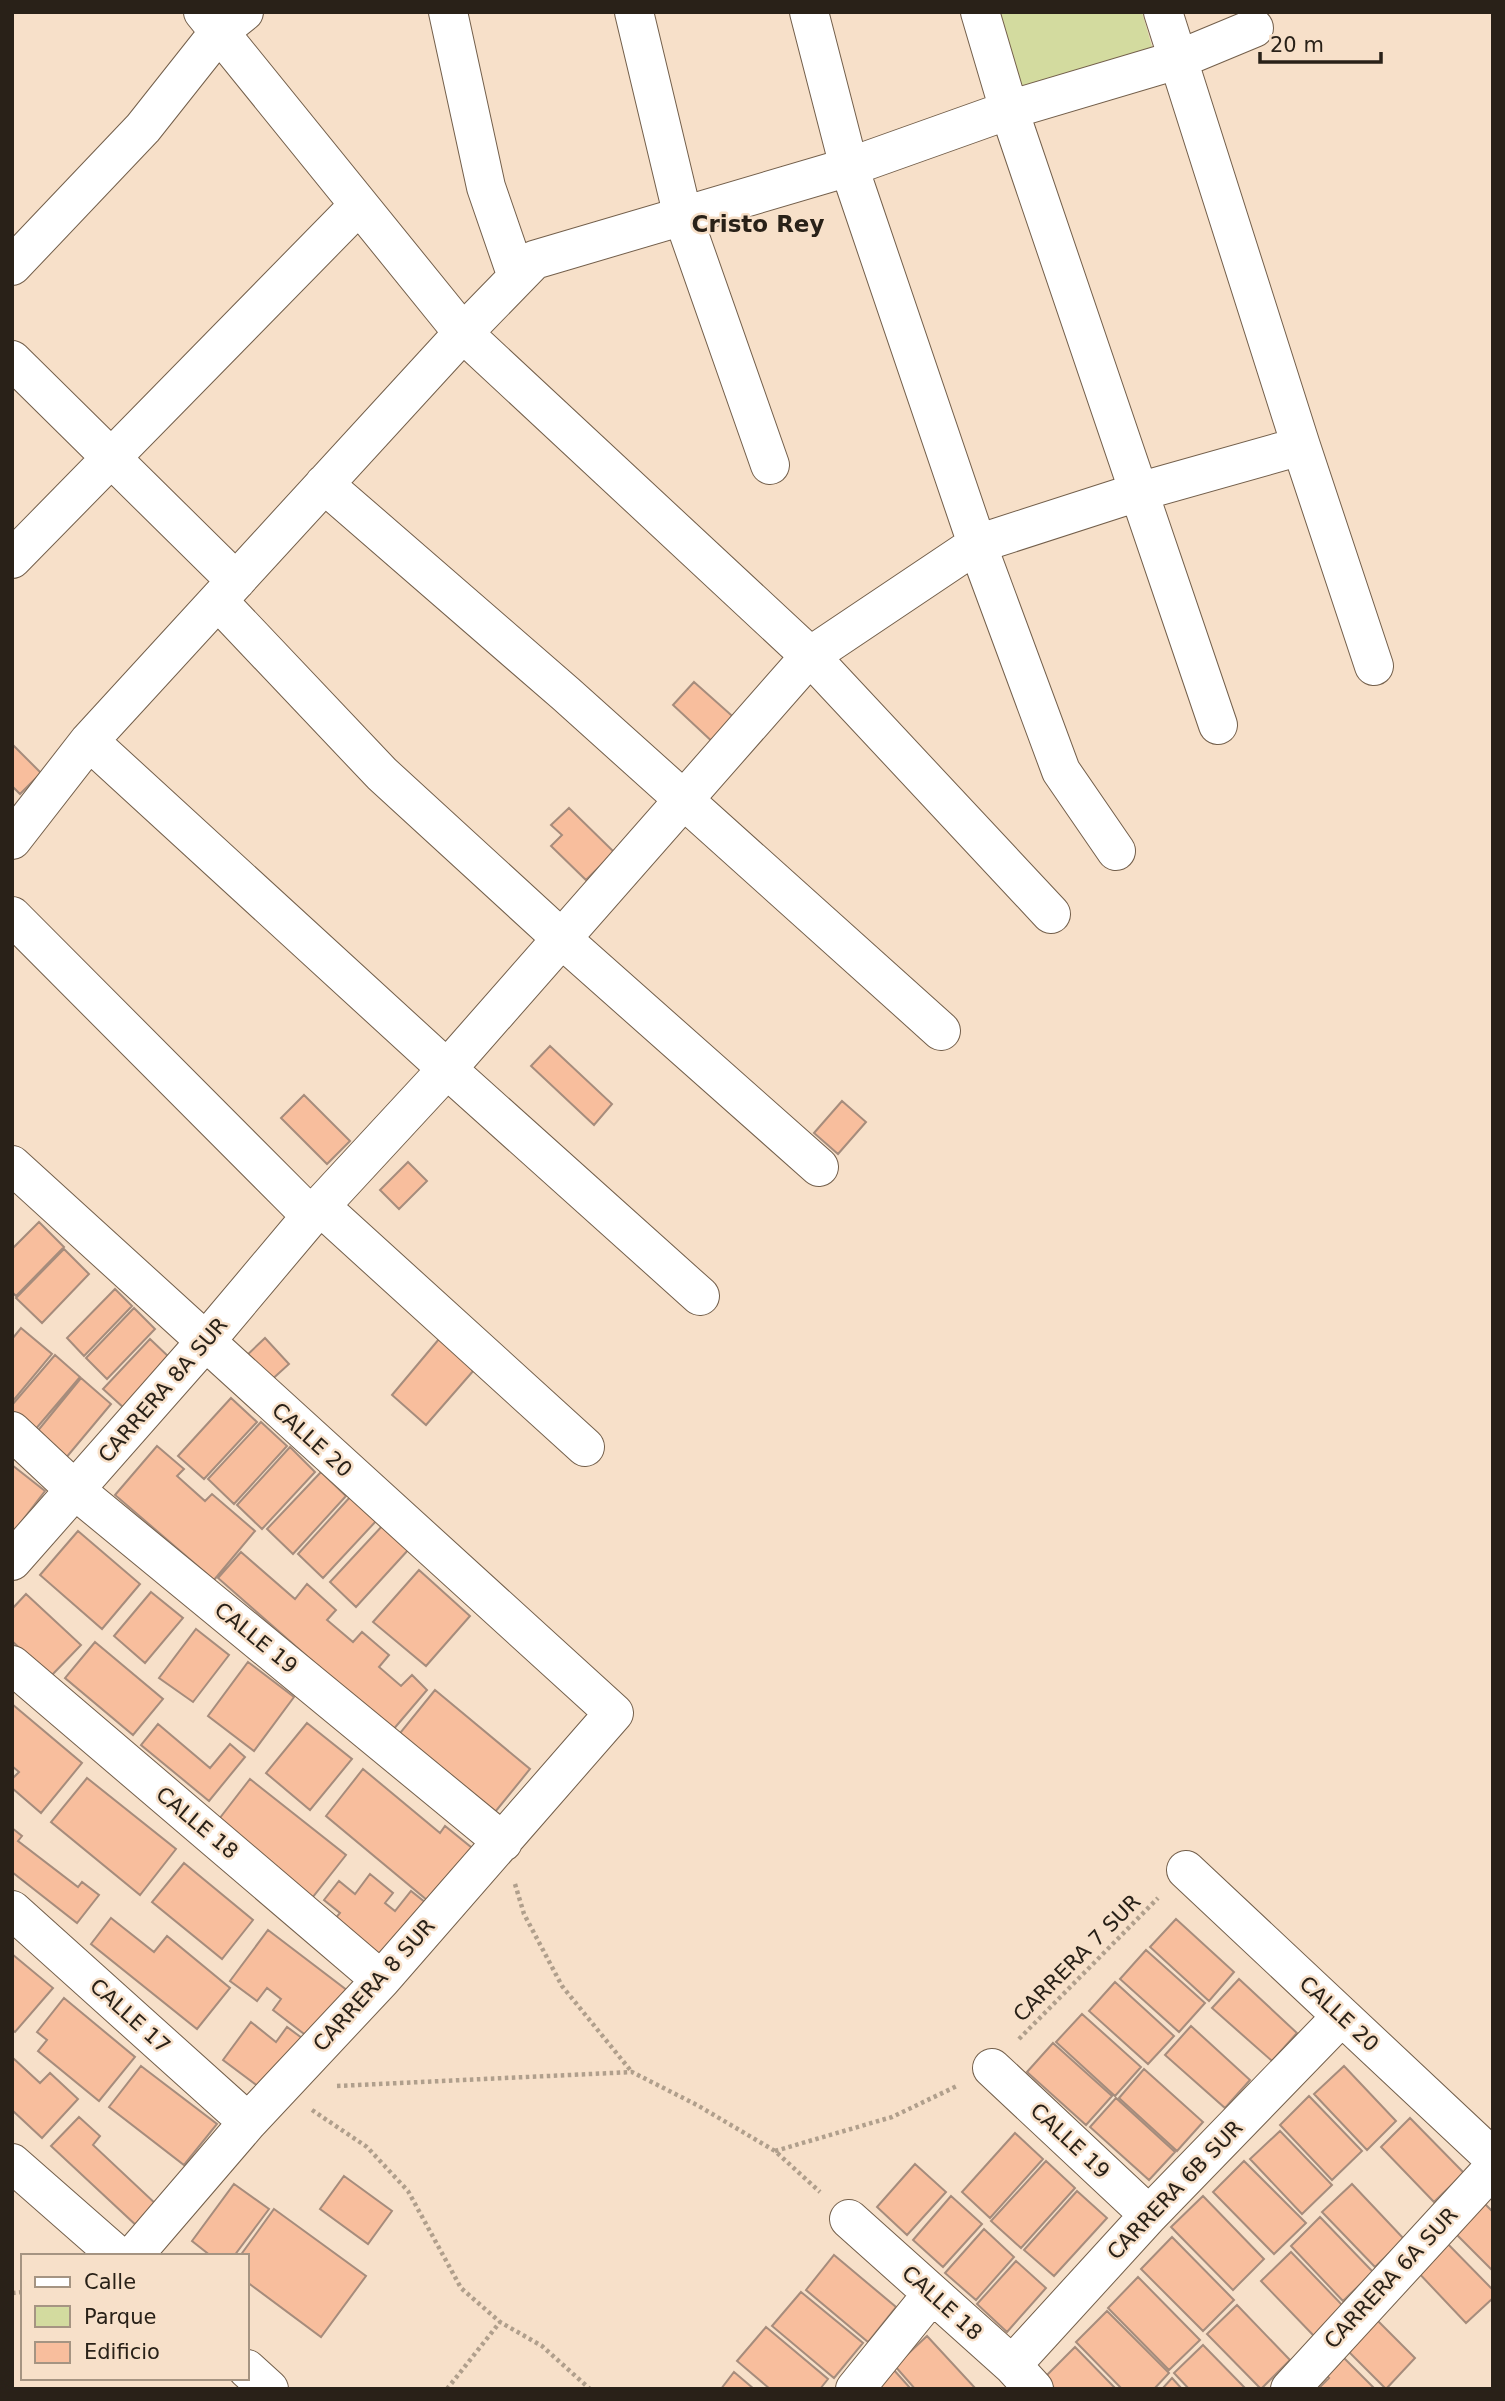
<svg xmlns="http://www.w3.org/2000/svg" width="1505" height="2401" font-family="'DejaVu Sans',sans-serif">
<style>
.green{fill:#d3db9f}
.building{fill:#f8be9d;stroke:#a68c7c;stroke-width:2}
.lines{fill:none;stroke-linecap:round;stroke-linejoin:round}
.minor-casing{stroke:#735f4b;stroke-width:40}
.path{stroke:#b09f8c;stroke-width:4.5;stroke-dasharray:3.5 3.5;stroke-linecap:butt}
.minor{stroke:#fff;stroke-width:38}
.labels{text-anchor:middle;stroke-width:5;stroke-linejoin:round;paint-order:stroke}
.street-label{font-size:21px;fill:#292118;stroke:#f7e0c9}
.neighbourhood-label{font-size:23px;font-weight:bold;fill:#292118;stroke:#f7e0c9}
</style>
<rect width="100%" height="100%" fill="#f7e0c9"/>
<!-- green -->
<path class="green" d="M 996,12 L 1142,12 L 1153,50 L 1018,88 Z"/>
<!-- building -->
<path class="building" d="M 694,682 L 739,722 L 717,746 L 673,705 Z
M 12,744 L 41,773 L 20,794 L 12,786 Z
M 569,808 L 614,852 L 586,880 L 551,846 L 562,835 L 551,825 Z
M 550,1046 L 612,1104 L 594,1125 L 531,1066 Z
M 304,1095 L 350,1141 L 327,1164 L 281,1118 Z
M 842,1101 L 866,1122 L 838,1154 L 814,1133 Z
M 408,1162 L 427,1181 L 399,1209 L 380,1190 Z
M 39,1222 L 64,1247 L 16,1296 L 12,1292 L 12,1249 Z
M 64,1249 L 89,1274 L 42,1323 L 16,1298 Z
M 115,1289 L 132,1306 L 84,1356 L 67,1338 Z
M 134,1308 L 155,1329 L 107,1379 L 86,1358 Z
M 21,1328 L 52,1354 L 12,1402 L 12,1339 Z
M 265,1338 L 289,1364 L 268,1383 L 244,1358 Z
M 150,1339 L 170,1358 L 124,1408 L 103,1389 Z
M 439,1339 L 474,1370 L 426,1425 L 392,1395 Z
M 55,1355 L 80,1377 L 34,1431 L 12,1413 L 12,1405 Z
M 81,1378 L 111,1404 L 65,1459 L 36,1433 Z
M 231,1398 L 257,1422 L 204,1479 L 178,1456 Z
M 261,1422 L 287,1446 L 234,1504 L 208,1479 Z
M 157,1446 L 184,1469 L 177,1476 L 205,1501 L 212,1494 L 255,1531 L 214,1580 L 115,1495 Z
M 290,1447 L 315,1472 L 262,1529 L 237,1505 Z
M 12,1465 L 45,1491 L 12,1534 Z
M 321,1472 L 346,1496 L 293,1554 L 267,1529 Z
M 351,1496 L 377,1520 L 323,1578 L 298,1554 Z
M 383,1525 L 409,1549 L 356,1607 L 330,1582 Z
M 78,1531 L 140,1584 L 102,1629 L 40,1575 Z
M 241,1552 L 295,1599 L 307,1584 L 336,1610 L 327,1620 L 353,1642 L 362,1632 L 389,1655 L 379,1667 L 401,1686 L 412,1675 L 427,1690 L 392,1731 L 218,1578 Z
M 419,1570 L 470,1616 L 426,1666 L 373,1622 Z
M 151,1592 L 183,1618 L 145,1663 L 114,1636 Z
M 26,1594 L 81,1645 L 50,1677 L 12,1641 L 12,1609 Z
M 196,1629 L 229,1655 L 193,1702 L 159,1678 Z
M 95,1642 L 163,1699 L 133,1735 L 65,1678 Z
M 248,1662 L 294,1697 L 254,1751 L 208,1716 Z
M 435,1690 L 530,1769 L 491,1817 L 396,1738 Z
M 12,1704 L 82,1763 L 41,1813 L 12,1788 L 12,1779 L 19,1772 L 12,1766 Z
M 307,1723 L 352,1759 L 310,1810 L 266,1773 Z
M 158,1724 L 210,1768 L 230,1744 L 245,1757 L 209,1801 L 141,1745 Z
M 363,1769 L 440,1833 L 445,1826 L 477,1852 L 433,1905 L 326,1816 Z
M 87,1778 L 176,1849 L 140,1895 L 51,1822 Z
M 250,1779 L 346,1855 L 312,1898 L 216,1823 Z
M 12,1828 L 22,1836 L 18,1841 L 78,1887 L 82,1882 L 99,1895 L 77,1923 L 12,1872 Z
M 184,1863 L 253,1920 L 222,1959 L 152,1902 Z
M 370,1874 L 393,1893 L 385,1903 L 395,1911 L 411,1891 L 431,1907 L 387,1962 L 334,1920 L 340,1913 L 324,1900 L 339,1881 L 355,1894 Z
M 111,1918 L 154,1952 L 167,1936 L 230,1988 L 197,2029 L 91,1944 Z
M 1176,1919 L 1234,1972 L 1209,2001 L 1150,1947 Z
M 268,1930 L 348,1991 L 312,2040 L 273,2010 L 281,1999 L 267,1988 L 257,2001 L 230,1981 Z
M 1146,1950 L 1205,2003 L 1179,2032 L 1120,1979 Z
M 12,1954 L 53,1988 L 15,2032 L 12,2030 Z
M 1239,1979 L 1297,2033 L 1272,2061 L 1212,2008 Z
M 1115,1982 L 1174,2036 L 1148,2064 L 1089,2011 Z
M 64,1998 L 135,2057 L 99,2101 L 38,2051 L 47,2040 L 37,2032 Z
M 1082,2014 L 1141,2067 L 1115,2096 L 1056,2042 Z
M 251,2022 L 276,2042 L 287,2027 L 306,2041 L 267,2093 L 223,2060 Z
M 1191,2026 L 1250,2080 L 1225,2108 L 1165,2055 Z
M 1053,2043 L 1112,2096 L 1086,2125 L 1027,2072 Z
M 13,2058 L 40,2083 L 50,2073 L 78,2099 L 42,2138 L 12,2110 Z
M 141,2066 L 217,2124 L 184,2165 L 109,2107 Z
M 1344,2066 L 1396,2121 L 1367,2150 L 1314,2094 Z
M 1144,2069 L 1203,2122 L 1177,2151 L 1119,2098 Z
M 1309,2096 L 1362,2151 L 1332,2180 L 1280,2125 Z
M 1116,2098 L 1175,2152 L 1149,2180 L 1090,2127 Z
M 79,2117 L 100,2136 L 93,2145 L 158,2206 L 138,2227 L 51,2146 Z
M 1410,2118 L 1464,2173 L 1434,2202 L 1381,2147 Z
M 1280,2131 L 1332,2185 L 1302,2214 L 1250,2159 Z
M 1015,2133 L 1043,2159 L 990,2218 L 962,2192 Z
M 1046,2161 L 1075,2188 L 1021,2248 L 991,2221 Z
M 1244,2161 L 1306,2223 L 1274,2254 L 1213,2192 Z
M 915,2164 L 946,2192 L 907,2235 L 877,2207 Z
M 344,2176 L 392,2211 L 368,2244 L 320,2209 Z
M 234,2184 L 269,2209 L 234,2256 L 211,2256 L 192,2241 Z
M 1352,2184 L 1404,2239 L 1375,2267 L 1322,2212 Z
M 1077,2191 L 1107,2218 L 1054,2276 L 1024,2250 Z
M 951,2196 L 982,2224 L 943,2267 L 913,2240 Z
M 1203,2196 L 1264,2259 L 1233,2290 L 1171,2227 Z
M 1482,2201 L 1493,2212 L 1493,2271 L 1452,2230 Z
M 274,2209 L 366,2276 L 321,2337 L 247,2282 L 247,2256 L 240,2256 Z
M 1320,2217 L 1373,2272 L 1343,2301 L 1291,2246 Z
M 984,2229 L 1014,2257 L 976,2300 L 945,2273 Z
M 1172,2237 L 1234,2300 L 1203,2331 L 1141,2269 Z
M 1443,2239 L 1493,2290 L 1493,2298 L 1466,2323 L 1414,2268 Z
M 1291,2252 L 1344,2307 L 1314,2336 L 1261,2281 Z
M 834,2255 L 896,2307 L 868,2342 L 806,2290 Z
M 1016,2261 L 1046,2288 L 1007,2332 L 977,2304 Z
M 1138,2277 L 1200,2340 L 1169,2370 L 1108,2308 Z
M 801,2292 L 863,2343 L 834,2378 L 772,2326 Z
M 1237,2305 L 1290,2360 L 1261,2389 L 1207,2334 Z
M 1107,2311 L 1169,2373 L 1154,2389 L 1122,2389 L 1076,2342 Z
M 1373,2316 L 1415,2358 L 1386,2389 L 1343,2346 Z
M 766,2327 L 828,2379 L 820,2389 L 770,2389 L 737,2361 Z
M 927,2336 L 976,2389 L 915,2389 L 895,2366 Z
M 1203,2345 L 1246,2389 L 1189,2389 L 1174,2373 Z
M 1075,2347 L 1116,2389 L 1055,2389 L 1044,2378 Z
M 1340,2354 L 1375,2389 L 1318,2389 L 1329,2378 L 1323,2372 Z
M 893,2369 L 911,2389 L 872,2389 Z
M 734,2372 L 754,2389 L 721,2389 Z
M 1172,2378 L 1182,2389 L 1162,2389 Z"/>
<g class="lines">
<!-- minor casing -->
<g class="minor-casing">
<path id="minor" d="M 203,12 L 463,333 L 810,656 L 1051,914
M 448,12 L 486,187 L 517,277
M 634,12 L 683,217 L 770,465
M 809,12 L 849,167 L 977,544 L 1061,771 L 1116,851
M 980,12 L 1009,110 L 1218,725
M 1163,12 L 1301,446 L 1374,666
M 12,266 L 143,128 L 219,32 L 244,12
M 12,360 L 236,581
M 324,484 L 566,694 L 941,1031
M 12,559 L 359,205
M 218,601 L 382,774 L 562,939 L 819,1167
M 89,741 L 447,1069 L 700,1296
M 12,840 L 89,741 L 463,333 L 534,260 L 849,167 L 1009,110 L 1177,60 L 1254,28
M 12,916 L 311,1216
M 12,1165 L 614,1713 L 381,1980 L 248,2122 L 133,2256
M 320,1206 L 585,1447
M 12,1431 L 75,1490 L 503,1842
M 12,1561 L 205,1342 L 311,1216 L 447,1069 L 810,656 L 977,544 L 1138,492 L 1301,446
M 12,1665 L 381,1980
M 1186,1870 L 1493,2158
M 12,1910 L 248,2122
M 992,2068 L 1149,2215
M 12,2163 L 118,2256
M 849,2219 L 1012,2365 L 1034,2389
M 1012,2365 L 1149,2215 L 1341,2017
M 247,2369 L 269,2389
M 855,2389 L 932,2294
M 1290,2389 L 1493,2168"/>
</g>
<!-- path -->
<path class="path" d="M 515,1884 L 524,1914 L 562,1986 L 631,2071
M 1019,2039 L 1158,1898
M 337,2086 L 632,2072 L 697,2105 L 775,2151 L 820,2192
M 312,2110 L 367,2147 L 408,2191 L 461,2288 L 500,2322 L 542,2346 L 590,2389
M 775,2151 L 892,2117 L 957,2086
M 12,2293 L 23,2292
M 447,2389 L 500,2322"/>
<!-- minor -->
<use href="#minor" class="minor"/>
</g>
<g class="labels">
<!-- street labels -->
<g class="street-label">
<text transform="translate(163 1390) rotate(-49)" y="7">CARRERA 8A SUR</text>
<text transform="translate(312 1440) rotate(42)" y="7">CALLE 20</text>
<text transform="translate(256 1638) rotate(39)" y="7">CALLE 19</text>
<text transform="translate(197 1823) rotate(40)" y="7">CALLE 18</text>
<text transform="translate(1077 1958) rotate(-45)" y="7">CARRERA 7 SUR</text>
<text transform="translate(374 1985) rotate(-48)" y="7">CARRERA 8 SUR</text>
<text transform="translate(1339 2014) rotate(43)" y="7">CALLE 20</text>
<text transform="translate(130 2016) rotate(42)" y="7">CALLE 17</text>
<text transform="translate(1070 2141) rotate(43)" y="7">CALLE 19</text>
<text transform="translate(1175 2190) rotate(-46)" y="7">CARRERA 6B SUR</text>
<text transform="translate(1391 2278) rotate(-47)" y="7">CARRERA 6A SUR</text>
<text transform="translate(942 2303) rotate(42)" y="7">CALLE 18</text>
</g>
<!-- neighbourhood labels -->
<g class="neighbourhood-label">
<text x="758" y="232">Cristo Rey</text>
</g>
</g>
<!-- border -->
<rect width="1505" height="2401" fill="none" stroke="#292118" stroke-width="28"/>
<!-- legend -->
<rect x="21" y="2254" width="228" height="126" fill="#f7e0c9" stroke="#a59482" stroke-width="2"/>
<rect x="35" y="2277" width="35" height="10" fill="#ffffff" stroke="#a59482" stroke-width="2"/>
<text x="84" y="2289" font-size="21" fill="#292118">Calle</text>
<rect x="35" y="2306" width="35" height="21" fill="#d3db9f" stroke="#a59482" stroke-width="2"/>
<text x="84" y="2324" font-size="21" fill="#292118">Parque</text>
<rect x="35" y="2342" width="35" height="21" fill="#f8be9d" stroke="#a59482" stroke-width="2"/>
<text x="84" y="2359" font-size="21" fill="#292118">Edificio</text>
<!-- scale -->
<path d="M1260 52v10h121v-10" fill="none" stroke="#292118" stroke-width="3.5"/>
<text x="1270" y="52" font-size="21" fill="#292118" stroke="#f7e0c9" stroke-width="5" paint-order="stroke">20 m</text>
</svg>
